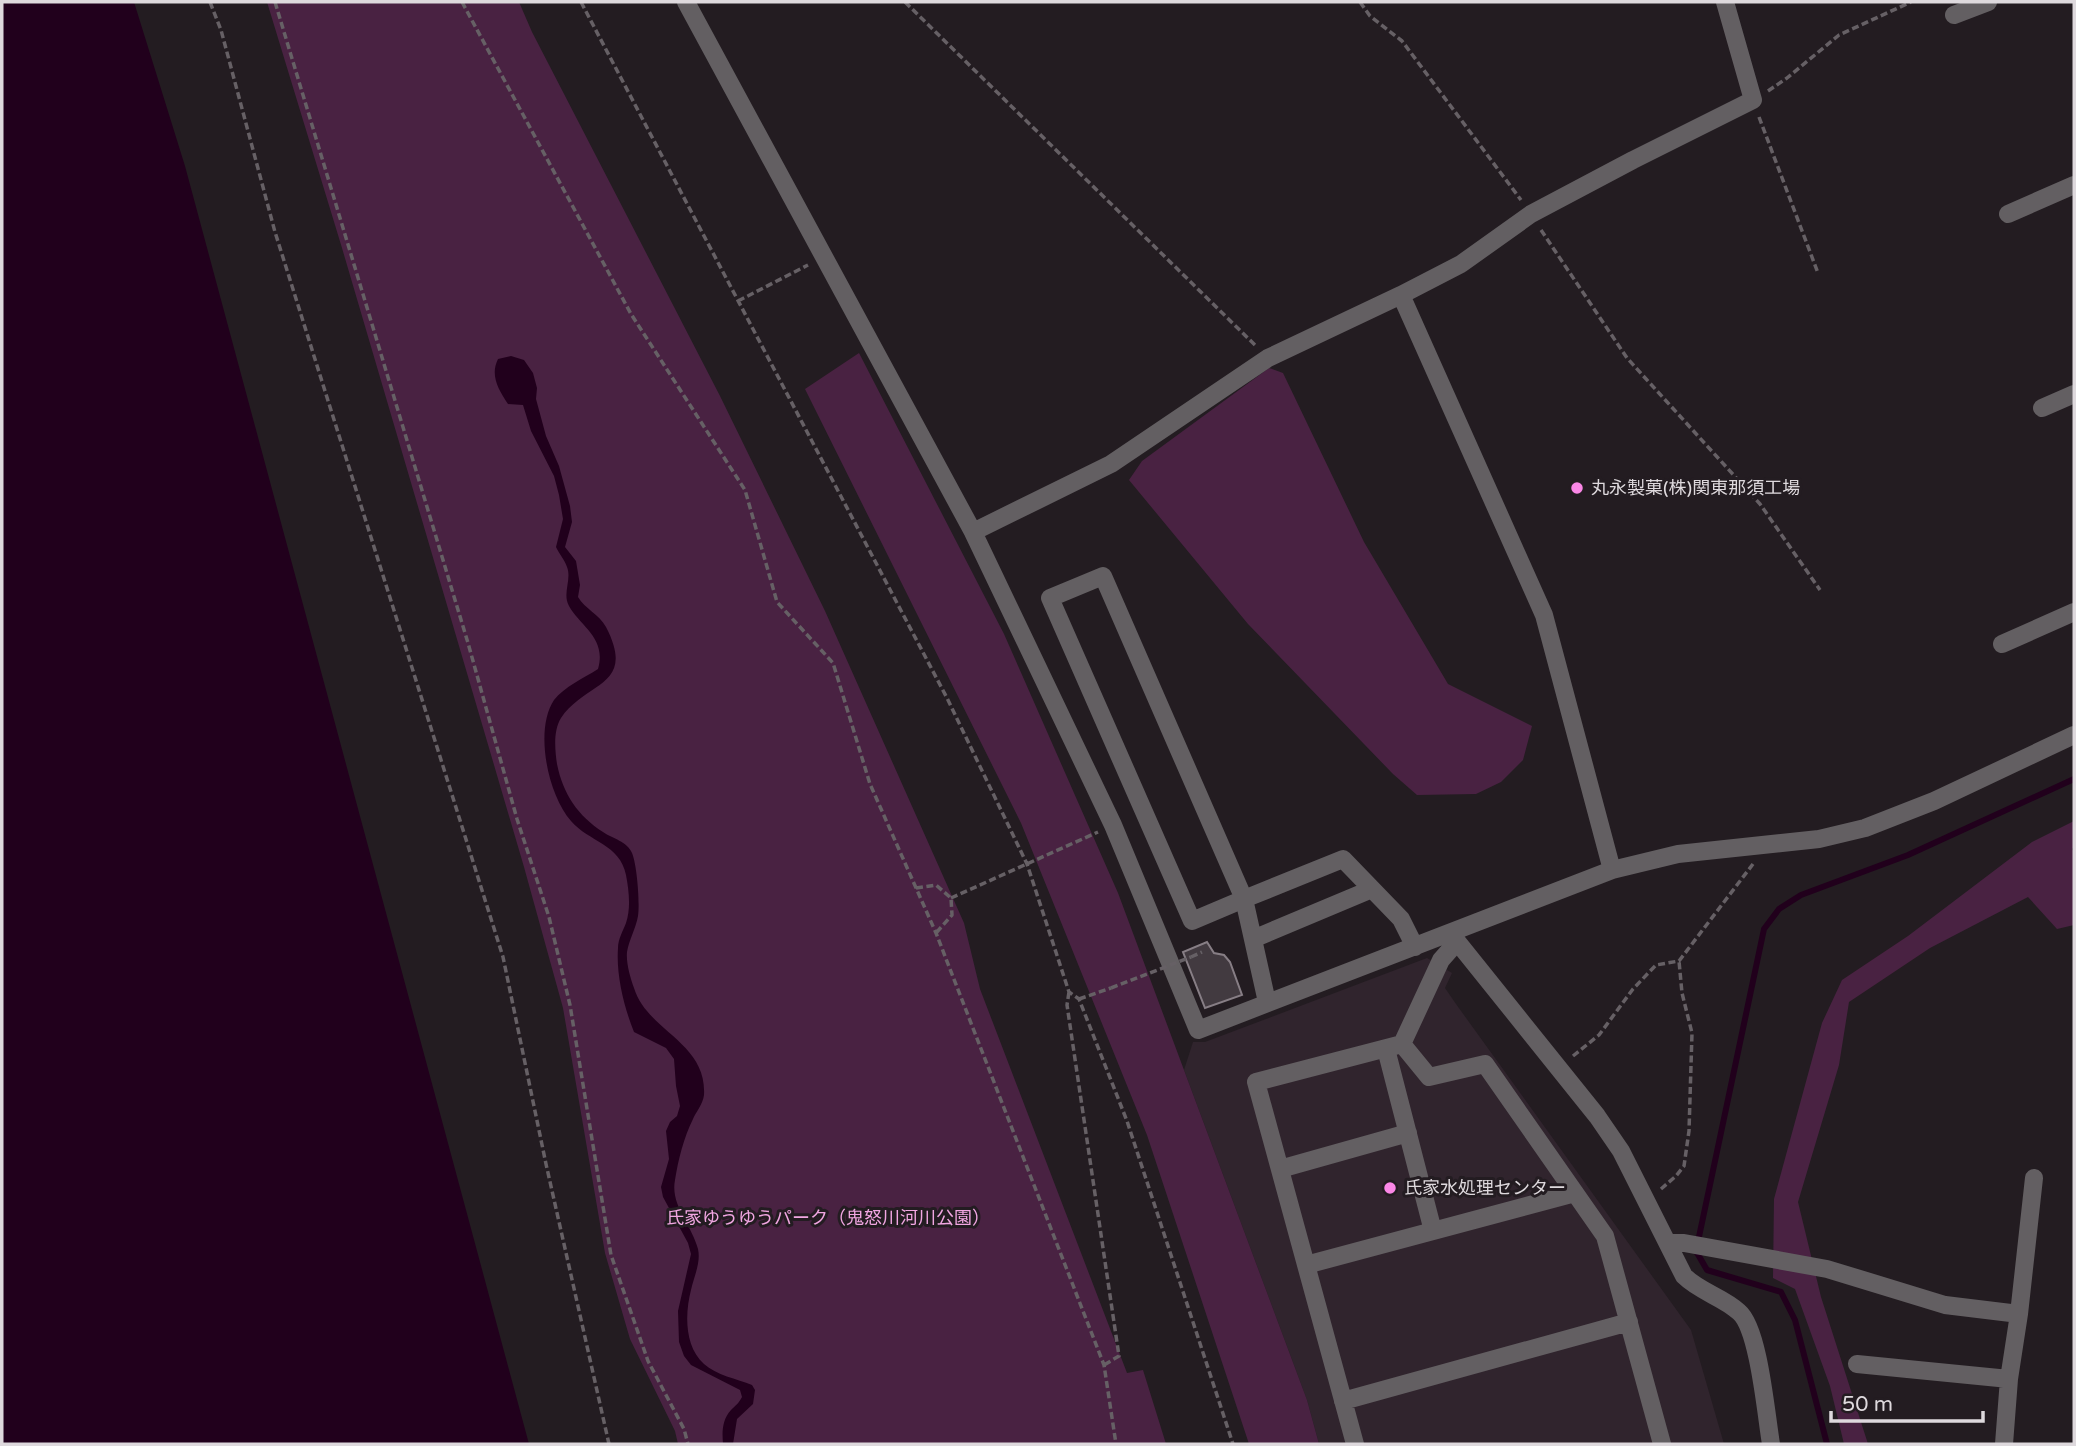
<svg xmlns="http://www.w3.org/2000/svg" width="2076" height="1446" font-family="'Varela Round','Noto Sans JP',sans-serif">
<style>
.built{fill:#30242d}
.green{fill:#492242}
.water{fill:#21001c}
.lines{fill:none;stroke-linecap:round;stroke-linejoin:round}
.stream{stroke:#21001c;stroke-width:6}
.building{fill:#423a40;stroke:#877e85;stroke-width:2}
.path{stroke:#666065;stroke-width:3.5;stroke-dasharray:7 3.5;stroke-linecap:butt}
.minor{stroke:#635f62;stroke-width:18}
.path-bridge{stroke:#666065;stroke-width:3.5;stroke-dasharray:7 3.5;stroke-linecap:butt}
.poi-dot{fill:#fa87e6;stroke:#231c21;stroke-width:2.5}
.labels{text-anchor:middle;stroke-width:6;stroke-linejoin:round;paint-order:stroke}
.poi-label{font-size:18px;fill:#ded9dd;stroke:#231c21;text-anchor:start}
.park-label{font-size:18px;fill:#f1a6e2;stroke:#231c21}
</style>
<rect width="100%" height="100%" fill="#231c21"/>
<!-- built -->
<path class="built" d="M 1427,958 L 1452,973 L 1445,988 L 1456,1004 L 1691,1330 L 1724,1444 L 1319,1444 L 1307,1400 L 1184,1070 L 1193,1042 L 1205,1042 Z"/>
<!-- green -->
<path class="green" d="M 267,2 L 519,2 L 532,32 L 720,396 L 825,611 L 964,923 L 980,989 L 1127,1373 L 1143,1370 L 1166,1444 L 678,1444 L 675,1431 L 630,1339 L 605,1253 L 563,1008 L 524,867 L 342,248 Z
M 859,353 L 1004,634 L 1118,893 L 1307,1400 L 1319,1444 L 1249,1444 L 1147,1135 L 1021,823 L 805,389 Z
M 1269,368 L 1283,373 L 1364,542 L 1448,684 L 1532,726 L 1523,760 L 1501,782 L 1476,794 L 1417,795 L 1393,774 L 1248,624 L 1129,480 L 1142,461 Z
M 2074,821 L 2074,847 L 2072,849 L 2074,852 L 2074,925 L 2057,929 L 2028,897 L 1930,948 L 1849,1002 L 1839,1065 L 1798,1202 L 1821,1297 L 1868,1444 L 1844,1444 L 1830,1386 L 1795,1289 L 1773,1278 L 1774,1199 L 1822,1023 L 1842,980 L 1908,936 L 2032,842 Z"/>
<!-- water -->
<path class="water" d="M 2,2 L 134,2 L 185,166 L 529,1444 L 2,1444 Z
M 511,356 L 524,360 L 533,373 L 537,388 L 536,399 L 546,436 L 559,466 L 570,506 L 572,522 L 565,547 L 576,561 L 580,585 L 578,597 C 585,609 599,614 606,627 C 637,687 586,681 561,718 C 553,731 555,750 557,764 C 563,794 578,816 603,832 C 613,839 627,841 632,853 C 637,865 640,903 638,916 C 636,928 629,940 627,952 C 626,963 630,977 634,988 C 647,1031 707,1042 704,1095 C 703,1104 696,1112 693,1119 C 684,1137 678,1160 675,1180 C 670,1205 692,1225 698,1249 C 701,1263 694,1276 691,1290 C 685,1313 684,1346 704,1364 C 716,1375 737,1379 752,1385 L 755,1390 L 753,1404 L 737,1419 L 733,1444 L 723,1444 C 722,1432 722,1420 731,1410 C 736,1405 739,1403 742,1397 L 740,1390 L 691,1365 L 684,1356 L 679,1342 L 678,1311 L 691,1254 L 688,1243 L 663,1197 L 661,1187 L 669,1159 L 666,1131 L 670,1122 L 677,1116 L 680,1106 L 676,1086 L 674,1059 L 666,1048 L 634,1032 C 624,1007 616,975 618,948 C 618,939 623,931 626,923 C 631,908 629,891 626,875 C 620,844 589,842 571,821 C 548,795 534,730 554,700 C 564,687 584,678 598,669 C 607,638 580,626 569,606 C 562,594 572,579 567,567 C 565,560 559,554 556,547 L 563,519 L 559,495 L 554,476 L 531,431 L 523,405 L 508,404 C 498,389 490,375 498,359 Z"/>
<g class="lines">
<!-- stream -->
<path class="stream" d="M 1827,1444 L 1795,1320 L 1781,1292 L 1707,1270 L 1696,1251 L 1764,929 L 1779,909 L 1801,895 L 1908,855 L 2074,779"/>
</g>
<!-- building -->
<path class="building" d="M 1207,942 L 1214,953 L 1224,955 L 1230,962 L 1242,995 L 1205,1008 L 1183,952 Z"/>
<g class="lines">
<!-- path -->
<path class="path" d="M 210,2 L 221,30 L 275,232 L 503,957 L 546,1164 L 609,1444
M 275,2 L 468,643 L 517,819 L 549,917 L 570,1005 L 611,1255 L 648,1361 L 684,1429 L 688,1444
M 462,2 L 631,314 L 745,490 L 777,602 L 833,663 L 870,784 L 936,933 L 1104,1365 L 1116,1444
M 581,2 L 947,698 L 1027,864 L 1069,992 L 1079,999 L 1127,1121 L 1233,1444
M 905,2 L 1256,346
M 1360,2 L 1370,16 L 1402,41 L 1521,200
M 1768,91 L 1787,78 L 1839,35 L 1911,2
M 1759,117 L 1818,273
M 1541,230 L 1627,358 L 1760,504 L 1820,590
M 738,301 L 808,265
M 916,888 L 936,885 L 951,898 L 952,915 L 936,933
M 951,898 L 1098,832
M 1191,957 L 1202,952
M 1069,992 L 1067,1005 L 1119,1356 L 1104,1365
M 1079,999 L 1111,988
M 1573,1056 L 1599,1035 L 1633,989 L 1656,965 L 1679,961 L 1753,864
M 1661,1189 L 1676,1176 L 1684,1166 L 1689,1131 L 1692,1033 L 1682,993 L 1679,961"/>
<!-- minor -->
<path class="minor" d="M 686,2 L 973,532 L 1113,825 L 1198,1030 L 1612,870 L 1678,854 L 1819,839 L 1865,828 L 1934,801 L 2074,735
M 1954,15 L 1988,2
M 2008,214 L 2074,185
M 2042,408 L 2074,394
M 973,532 L 1111,464 L 1268,358 L 1401,295
M 2002,644 L 2074,612
M 1612,870 L 1544,615 L 1401,295 L 1461,264 L 1531,214 L 1633,160 L 1753,100 L 1725,2
M 1451,934 L 1597,1116 L 1621,1151 L 1684,1276 C 1700,1292 1723,1297 1739,1312 C 1759,1329 1766,1415 1771,1444
M 1253,939 L 1372,889
M 1267,1002 L 1244,899 L 1192,921 L 1050,598 L 1103,576 L 1244,899 L 1343,859 L 1401,919 L 1415,947
M 1402,1044 L 1429,1077 L 1485,1064 L 1605,1236 L 1662,1444
M 1386,1049 L 1433,1231
M 1280,1169 L 1408,1133
M 1669,1243 L 1684,1243 L 1827,1269 L 1945,1305 L 2019,1314
M 1306,1265 L 1575,1193
M 1857,1364 L 2009,1379
M 1343,1401 L 1629,1322
M 1355,1444 L 1256,1082 L 1402,1044 L 1441,960 L 1456,943
M 2004,1444 L 2009,1379 L 2019,1314 L 2034,1178"/>
<!-- path-bridge -->
<path class="path-bridge" d="M 1111,988 L 1191,957"/>
</g>
<!-- markers -->
<g class="poi-dot">
<circle cx="1577" cy="488" r="7"/>
<circle cx="1390" cy="1188" r="7"/>
</g>
<g class="labels">
<!-- poi labels -->
<g class="poi-label">
<text x="1591" y="494">丸永製菓(株)関東那須工場</text>
<text x="1404" y="1194">氏家水処理センター</text>
</g>
<!-- park labels -->
<g class="park-label">
<text x="828" y="1224">氏家ゆうゆうパーク（鬼怒川河川公園）</text>
</g>
</g>
<!-- border -->
<rect width="2076" height="1446" fill="none" stroke="#ded9dd" stroke-width="7"/>
<!-- scale -->
<path d="M1831 1411v10h152v-10" fill="none" stroke="#ded9dd" stroke-width="3.5"/>
<text x="1842" y="1411" font-size="21" fill="#ded9dd" stroke="#231c21" stroke-width="5" paint-order="stroke">50 m</text>
</svg>
